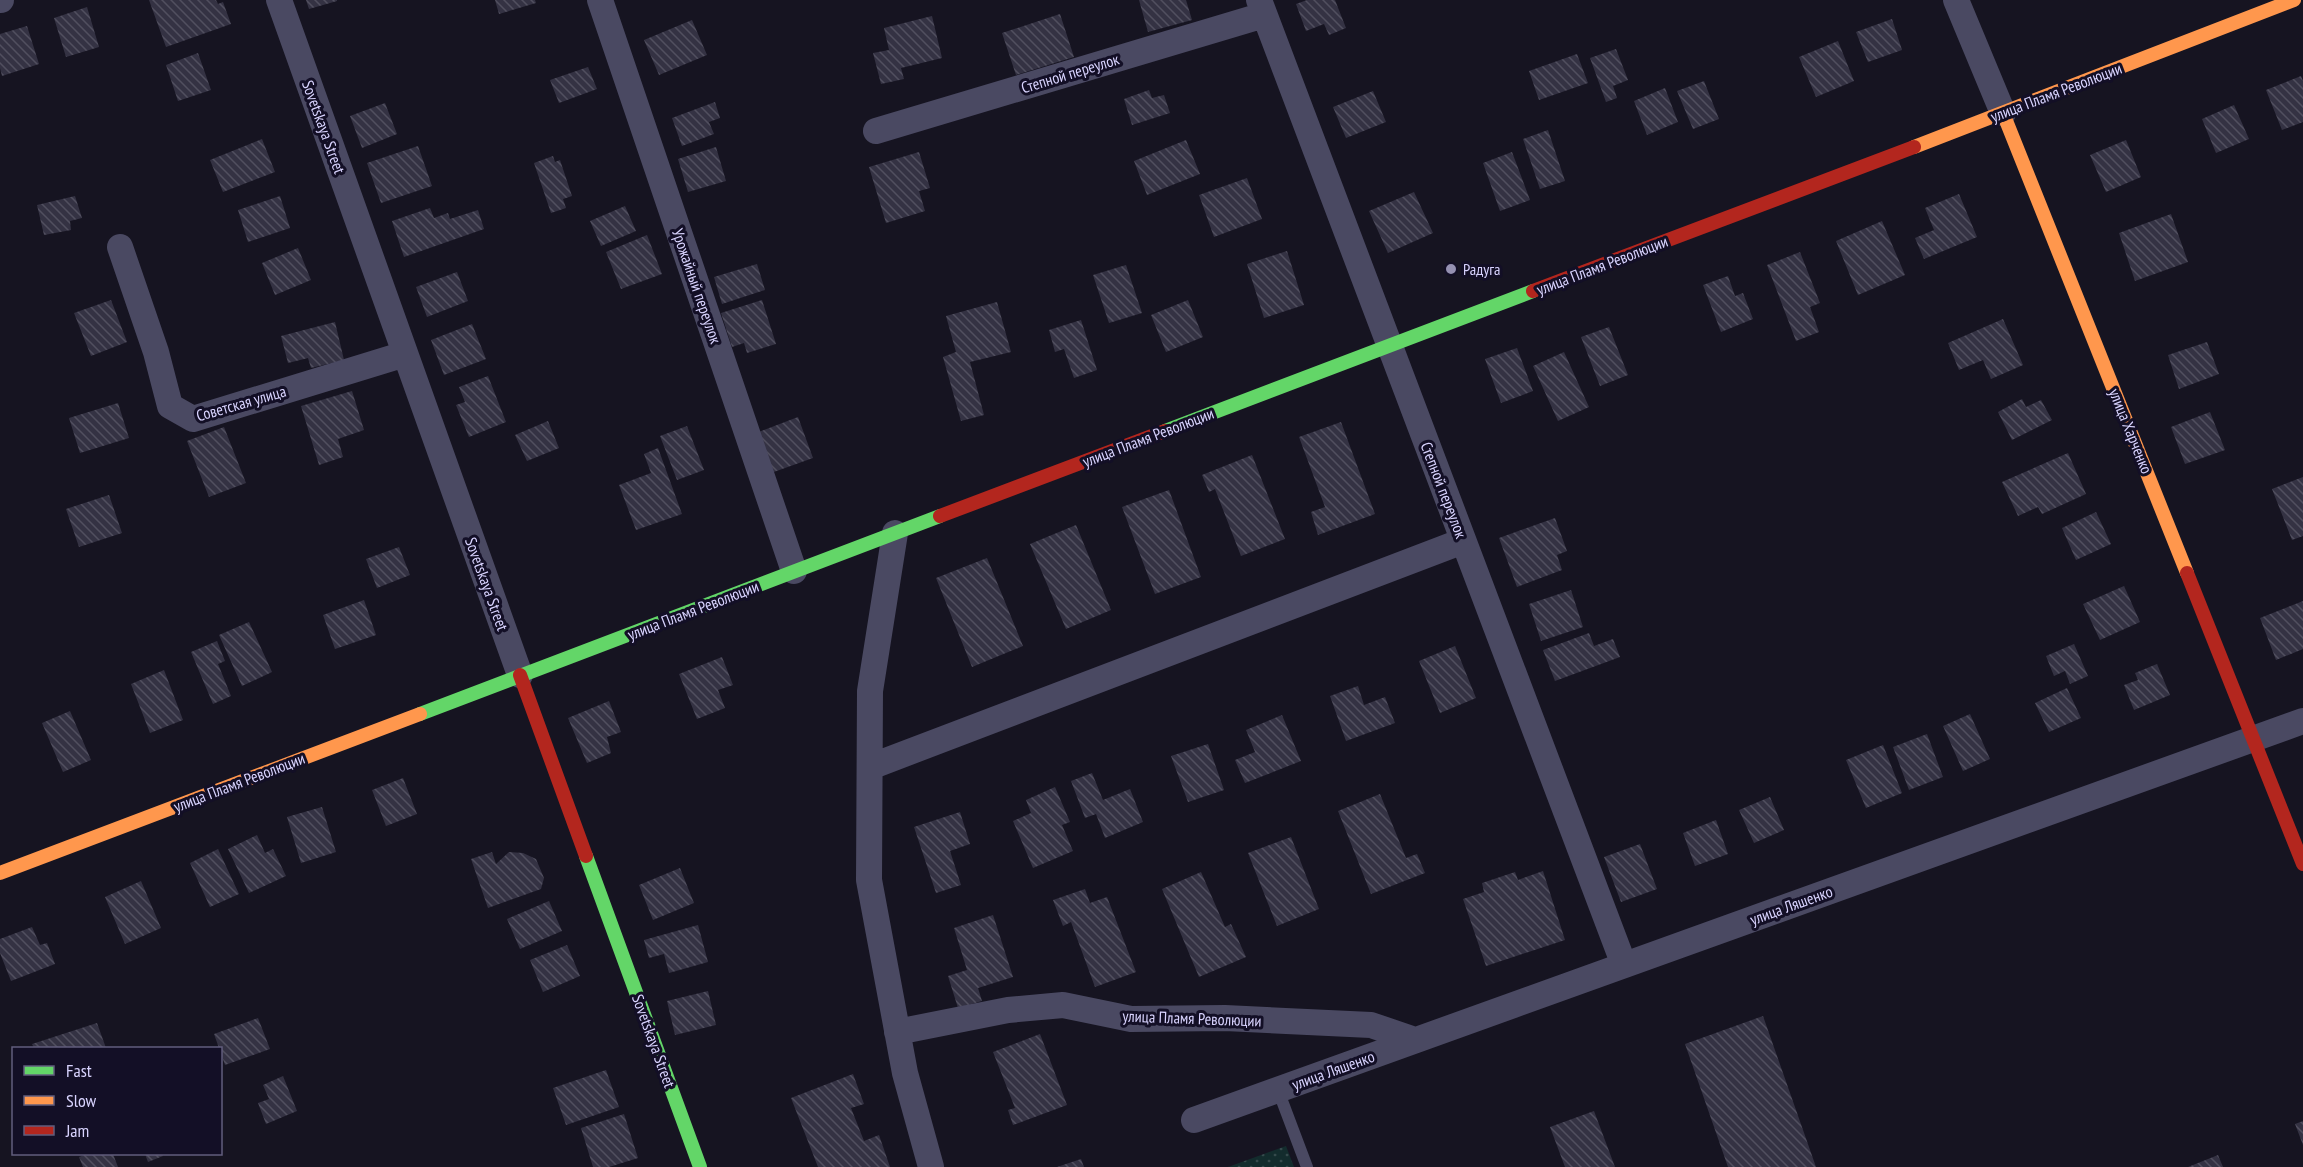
<svg xmlns="http://www.w3.org/2000/svg" width="2303" height="1167" font-family="'PT Sans Narrow',sans-serif">
<style>
.grass{fill:url(#grass-dots)}
.building{fill:url(#building-back-hatch)}
.lines{fill:none;stroke-linecap:round;stroke-linejoin:round}
.lane{stroke:#4a4962;stroke-width:12}
.street{stroke:#4a4962;stroke-width:26}
.fast{stroke:#63d668;stroke-width:14}
.slow{stroke:#ff974d;stroke-width:14}
.jam{stroke:#b3261e;stroke-width:14}
.poi-dot{fill:#9591b1;stroke:#130f26;stroke-width:2}
.labels{text-anchor:middle;stroke-width:6;stroke-linejoin:round;paint-order:stroke}
.street-label{font-size:16px;fill:#d9d4ff;stroke:#130f26}
.poi-label{font-size:16px;fill:#d9d4ff;stroke:#130f26;text-anchor:start}
</style>
<defs>
<pattern id="grass-dots" width="8" height="8" patternUnits="userSpaceOnUse" patternTransform="scale(1.5)"><rect width="8" height="8" fill="#132c2d"/><path d="M2 2h.1M6 6h.1" fill="none" stroke="#354a4c" stroke-width="1.8" stroke-linecap="round"/></pattern>
<pattern id="building-back-hatch" width="6" height="6" patternUnits="userSpaceOnUse" patternTransform="scale(1.5)"><rect width="6" height="6" fill="#343243"/><path d="M-1 5l2 2M0 0l6 6M5-1l2 2" fill="none" stroke="#514f5f"/></pattern>
</defs>
<rect width="100%" height="100%" fill="#161421"/>
<!-- grass -->
<path class="grass" d="M 1286,1146 L 1294,1167 L 1228,1167 Z"/>
<!-- building -->
<path class="building" d="M 149,0 L 216,0 L 218,4 L 223,2 L 231,24 L 166,47 Z
M 306,0 L 337,0 L 337,1 L 309,9 Z
M 495,0 L 535,0 L 536,3 L 499,14 Z
M 1139,0 L 1186,0 L 1192,20 L 1148,32 Z
M 1307,0 L 1335,0 L 1346,28 L 1329,35 L 1324,24 L 1306,31 L 1296,4 Z
M 87,7 L 99,47 L 66,57 L 54,18 Z
M 1060,14 L 1074,57 L 1016,75 L 1002,33 Z
M 932,16 L 942,58 L 901,68 L 904,79 L 881,84 L 873,53 L 889,50 L 884,28 Z
M 1892,19 L 1902,50 L 1868,62 L 1856,32 Z
M 692,20 L 707,55 L 659,75 L 644,40 Z
M 27,26 L 39,64 L 2,76 L 0,68 L 0,34 Z
M 1838,41 L 1854,81 L 1816,97 L 1799,57 Z
M 1616,49 L 1628,80 L 1613,86 L 1617,98 L 1606,102 L 1590,58 Z
M 198,53 L 211,90 L 178,101 L 166,65 Z
M 1577,54 L 1588,83 L 1539,100 L 1529,71 Z
M 588,67 L 597,89 L 559,103 L 550,80 Z
M 2301,76 L 2303,81 L 2303,122 L 2282,130 L 2266,90 Z
M 1704,81 L 1719,119 L 1693,129 L 1677,91 Z
M 1665,88 L 1678,122 L 1647,135 L 1634,101 Z
M 1149,90 L 1152,98 L 1164,95 L 1170,113 L 1132,125 L 1124,99 Z
M 1373,91 L 1386,122 L 1346,138 L 1333,107 Z
M 715,102 L 720,118 L 709,122 L 714,134 L 682,146 L 672,118 Z
M 385,103 L 397,134 L 362,148 L 350,116 Z
M 2234,105 L 2249,139 L 2216,153 L 2202,119 Z
M 1548,130 L 1565,181 L 1540,189 L 1523,139 Z
M 262,139 L 275,172 L 223,192 L 210,160 Z
M 1186,140 L 1200,174 L 1147,195 L 1134,161 Z
M 2126,140 L 2141,177 L 2106,192 L 2090,155 Z
M 418,146 L 432,186 L 381,203 L 367,163 Z
M 716,147 L 726,181 L 688,192 L 678,159 Z
M 919,152 L 930,188 L 919,191 L 925,211 L 886,223 L 869,167 Z
M 1512,152 L 1530,200 L 1500,211 L 1483,163 Z
M 553,156 L 555,162 L 560,160 L 572,196 L 563,199 L 566,208 L 551,213 L 534,163 Z
M 1247,178 L 1262,219 L 1214,237 L 1199,195 Z
M 1414,192 L 1433,233 L 1388,253 L 1369,211 Z
M 1959,194 L 1977,237 L 1924,259 L 1915,238 L 1934,230 L 1925,208 Z
M 75,196 L 82,218 L 70,221 L 71,230 L 44,235 L 37,205 Z
M 280,196 L 290,228 L 248,242 L 238,210 Z
M 625,206 L 636,231 L 601,246 L 590,221 Z
M 430,208 L 434,218 L 448,213 L 450,219 L 478,210 L 484,229 L 404,257 L 392,221 Z
M 2171,214 L 2188,262 L 2135,281 L 2119,233 Z
M 1882,221 L 1905,275 L 1858,295 L 1836,241 Z
M 647,235 L 662,274 L 621,289 L 606,252 Z
M 298,248 L 311,280 L 275,295 L 262,263 Z
M 1287,251 L 1304,305 L 1264,318 L 1247,264 Z
M 1800,252 L 1820,303 L 1810,307 L 1819,332 L 1796,341 L 1767,265 Z
M 757,264 L 765,290 L 722,304 L 714,277 Z
M 1126,265 L 1142,313 L 1109,323 L 1093,275 Z
M 457,272 L 468,301 L 427,317 L 416,287 Z
M 1728,276 L 1735,296 L 1743,293 L 1753,319 L 1721,332 L 1703,285 Z
M 111,300 L 127,342 L 91,356 L 74,313 Z
M 762,300 L 776,344 L 747,353 L 744,343 L 732,347 L 721,313 Z
M 1188,300 L 1203,337 L 1166,352 L 1151,315 Z
M 997,302 L 1011,352 L 970,362 L 984,415 L 961,421 L 943,357 L 956,352 L 946,316 Z
M 2003,319 L 2023,365 L 1991,379 L 1983,360 L 1959,370 L 1948,343 Z
M 1081,320 L 1097,370 L 1074,378 L 1064,349 L 1055,352 L 1049,330 Z
M 335,322 L 344,360 L 311,368 L 308,358 L 288,363 L 281,336 Z
M 472,324 L 486,359 L 444,375 L 431,340 Z
M 1609,327 L 1628,375 L 1600,386 L 1581,337 Z
M 2207,342 L 2219,374 L 2179,389 L 2168,355 Z
M 1517,348 L 1533,391 L 1501,403 L 1485,359 Z
M 1564,352 L 1589,407 L 1558,421 L 1533,366 Z
M 488,376 L 506,422 L 469,437 L 456,405 L 465,402 L 459,387 Z
M 352,391 L 364,430 L 338,439 L 343,457 L 319,465 L 301,406 Z
M 2022,399 L 2026,407 L 2041,400 L 2052,420 L 2012,440 L 1998,412 Z
M 118,403 L 129,438 L 80,453 L 69,418 Z
M 2210,412 L 2225,450 L 2185,464 L 2171,427 Z
M 798,417 L 813,458 L 771,473 L 756,433 Z
M 548,421 L 559,448 L 527,461 L 515,435 Z
M 1341,422 L 1375,514 L 1318,535 L 1311,512 L 1325,507 L 1299,437 Z
M 687,426 L 704,470 L 677,480 L 660,436 Z
M 224,427 L 246,483 L 209,497 L 187,441 Z
M 658,448 L 682,514 L 636,530 L 619,485 L 651,473 L 644,454 Z
M 2068,453 L 2086,494 L 2042,514 L 2038,507 L 2018,516 L 2002,482 Z
M 1252,455 L 1285,539 L 1241,556 L 1215,489 L 1209,492 L 1202,475 Z
M 2303,477 L 2303,536 L 2292,540 L 2272,489 Z
M 1169,490 L 1201,577 L 1155,594 L 1122,507 Z
M 109,495 L 122,533 L 79,547 L 66,509 Z
M 2096,512 L 2111,544 L 2076,560 L 2062,528 Z
M 1555,518 L 1567,551 L 1557,555 L 1562,570 L 1517,587 L 1499,538 Z
M 1076,525 L 1111,610 L 1066,629 L 1030,544 Z
M 399,547 L 410,575 L 377,588 L 366,559 Z
M 987,558 L 1023,646 L 972,667 L 936,578 Z
M 2124,586 L 2140,622 L 2100,640 L 2083,604 Z
M 1571,590 L 1583,627 L 1541,641 L 1529,604 Z
M 364,600 L 376,635 L 335,649 L 323,615 Z
M 2303,601 L 2303,649 L 2276,660 L 2260,618 Z
M 249,622 L 272,672 L 242,686 L 219,635 Z
M 1589,633 L 1594,646 L 1613,639 L 1620,657 L 1555,681 L 1543,650 Z
M 217,641 L 225,661 L 218,664 L 231,696 L 213,704 L 191,652 Z
M 2074,644 L 2088,676 L 2070,684 L 2065,671 L 2054,676 L 2046,656 Z
M 1455,646 L 1476,698 L 1440,713 L 1419,661 Z
M 722,657 L 733,685 L 718,690 L 725,708 L 697,719 L 679,674 Z
M 2157,664 L 2170,695 L 2134,710 L 2124,685 L 2138,680 L 2135,673 Z
M 164,670 L 183,720 L 150,733 L 131,684 Z
M 1358,686 L 1364,705 L 1385,697 L 1395,723 L 1346,741 L 1330,696 Z
M 2067,688 L 2081,718 L 2049,732 L 2035,703 Z
M 609,701 L 621,732 L 607,737 L 611,753 L 587,763 L 568,718 Z
M 70,711 L 91,760 L 63,772 L 42,723 Z
M 1970,714 L 1990,759 L 1963,771 L 1943,726 Z
M 1282,715 L 1301,761 L 1245,783 L 1235,760 L 1255,752 L 1246,730 Z
M 1927,734 L 1943,777 L 1909,790 L 1893,747 Z
M 1208,744 L 1224,790 L 1188,802 L 1171,756 Z
M 1883,745 L 1902,793 L 1866,808 L 1846,760 Z
M 1092,773 L 1103,800 L 1130,789 L 1143,822 L 1105,838 L 1096,814 L 1085,818 L 1071,781 Z
M 403,778 L 417,814 L 386,826 L 372,790 Z
M 1055,787 L 1070,822 L 1062,825 L 1073,851 L 1033,868 L 1013,821 L 1031,813 L 1026,800 Z
M 1380,794 L 1406,858 L 1417,854 L 1425,873 L 1371,894 L 1338,811 Z
M 1770,797 L 1784,830 L 1754,843 L 1739,810 Z
M 322,807 L 336,852 L 301,863 L 287,817 Z
M 960,812 L 970,844 L 950,851 L 961,885 L 936,893 L 914,827 Z
M 1716,820 L 1728,854 L 1695,866 L 1683,833 Z
M 257,835 L 265,853 L 273,849 L 286,876 L 249,893 L 228,849 Z
M 1291,837 L 1319,909 L 1277,926 L 1248,853 Z
M 1640,844 L 1657,889 L 1621,902 L 1604,857 Z
M 218,849 L 239,894 L 210,907 L 190,863 Z
M 492,852 L 496,864 L 509,852 L 523,853 L 536,859 L 544,878 L 541,889 L 488,908 L 471,859 Z
M 680,868 L 694,903 L 653,920 L 639,885 Z
M 1543,871 L 1565,940 L 1486,966 L 1463,899 L 1484,892 L 1482,883 L 1515,872 L 1518,880 Z
M 1201,872 L 1225,927 L 1231,924 L 1246,957 L 1199,977 L 1162,889 Z
M 141,881 L 161,928 L 125,944 L 105,897 Z
M 1085,889 L 1090,903 L 1107,897 L 1136,972 L 1095,987 L 1071,922 L 1063,926 L 1053,900 Z
M 549,901 L 562,931 L 520,949 L 507,919 Z
M 993,915 L 1013,977 L 978,988 L 982,1001 L 958,1008 L 948,976 L 967,970 L 954,928 Z
M 698,925 L 708,962 L 669,973 L 664,954 L 649,958 L 644,940 Z
M 32,927 L 40,945 L 47,943 L 55,964 L 11,981 L 0,953 L 0,939 Z
M 567,945 L 580,976 L 543,992 L 530,960 Z
M 708,991 L 716,1025 L 675,1035 L 667,1001 Z
M 1763,1016 L 1816,1167 L 1728,1167 L 1685,1044 Z
M 258,1018 L 270,1049 L 225,1065 L 214,1034 Z
M 97,1023 L 106,1048 L 34,1048 L 32,1044 Z
M 1040,1034 L 1067,1105 L 1013,1125 L 1008,1110 L 1015,1108 L 993,1052 Z
M 606,1070 L 619,1107 L 566,1125 L 553,1088 Z
M 853,1074 L 864,1104 L 851,1108 L 864,1141 L 879,1135 L 890,1167 L 818,1167 L 791,1098 Z
M 283,1076 L 297,1111 L 266,1124 L 258,1103 L 269,1099 L 263,1085 Z
M 1594,1111 L 1615,1167 L 1565,1167 L 1550,1127 Z
M 624,1114 L 638,1158 L 609,1167 L 593,1167 L 581,1128 Z
M 2303,1121 L 2303,1145 L 2295,1124 Z
M 87,1154 L 113,1154 L 118,1167 L 83,1167 L 79,1157 Z
M 145,1154 L 162,1154 L 163,1156 L 148,1162 Z
M 2218,1155 L 2223,1167 L 2188,1167 Z
M 1081,1159 L 1084,1167 L 1057,1167 Z"/>
<g class="lines">
<!-- lane -->
<path class="lane" d="M 1278,1090 L 1307,1167"/>
<!-- street -->
<path class="street" d="M 0,0 L 1,0
M 279,0 L 520,675
M 600,0 L 794,571
M 1259,0 L 1624,965
M 1956,0 L 2003,113
M 876,131 L 1264,15
M 120,247 L 156,352 L 170,406 L 193,419 L 405,354
M 895,533 L 870,691 L 869,880 L 905,1073 L 931,1167
M 870,767 L 1463,541
M 897,1032 L 1008,1010 L 1063,1005 L 1131,1019 L 1225,1018 L 1371,1025 L 1415,1040
M 1194,1120 L 2303,721"/>
<!-- fast -->
<path class="fast" d="M 1165,431 L 1533,291
M 420,714 L 940,516
M 586,856 L 700,1167"/>
<!-- slow -->
<path class="slow" d="M 2003,113 L 2187,573
M 1914,147 L 2294,0
M 0,873 L 420,714"/>
<!-- jam -->
<path class="jam" d="M 1533,291 L 1914,147
M 940,516 L 1165,431
M 2187,573 L 2303,864
M 520,675 L 586,856"/>
</g>
<!-- markers -->
<circle class="poi-dot" cx="1451" cy="269" r="6"/>
<g class="labels">
<!-- street labels -->
<g class="street-label">
<text transform="translate(1070 73) rotate(-17)" y="6">Степной переулок</text>
<text transform="translate(2056 92) rotate(-21)" y="6">улица Пламя Революции</text>
<text transform="translate(324 127) rotate(70)" y="6">Sovetskaya Street</text>
<text transform="translate(1602 265) rotate(-21)" y="6">улица Пламя Революции</text>
<text transform="translate(697 286) rotate(71)" y="6">Урожайный переулок</text>
<text transform="translate(241 403) rotate(-16)" y="6">Советская улица</text>
<text transform="translate(2131 431) rotate(68)" y="6">улица Харченко</text>
<text transform="translate(1148 437) rotate(-21)" y="6">улица Пламя Революции</text>
<text transform="translate(1444 490) rotate(69)" y="6">Степной переулок</text>
<text transform="translate(487 584) rotate(70)" y="6">Sovetskaya Street</text>
<text transform="translate(693 610) rotate(-21)" y="6">улица Пламя Революции</text>
<text transform="translate(239 782) rotate(-21)" y="6">улица Пламя Революции</text>
<text transform="translate(1791 905) rotate(-20)" y="6">улица Ляшенко</text>
<text transform="translate(1192 1018) rotate(2)" y="6">улица Пламя Революции</text>
<text transform="translate(654 1041) rotate(70)" y="6">Sovetskaya Street</text>
<text transform="translate(1333 1070) rotate(-20)" y="6">улица Ляшенко</text>
</g>
<!-- poi labels -->
<g class="poi-label">
<text x="1463" y="275">Радуга</text>
</g>
</g>
<!-- legend -->
<rect x="12" y="1047" width="210" height="108" fill="#130f26" stroke="#625e7d" stroke-width="1.5"/>
<rect x="24" y="1066" width="30" height="9" fill="#63d668" stroke="#625e7d" stroke-width="1.5"/>
<text x="66" y="1077" font-size="18" fill="#d9d4ff">Fast</text>
<rect x="24" y="1096" width="30" height="9" fill="#ff974d" stroke="#625e7d" stroke-width="1.5"/>
<text x="66" y="1107" font-size="18" fill="#d9d4ff">Slow</text>
<rect x="24" y="1126" width="30" height="9" fill="#b3261e" stroke="#625e7d" stroke-width="1.5"/>
<text x="66" y="1137" font-size="18" fill="#d9d4ff">Jam</text>
</svg>
